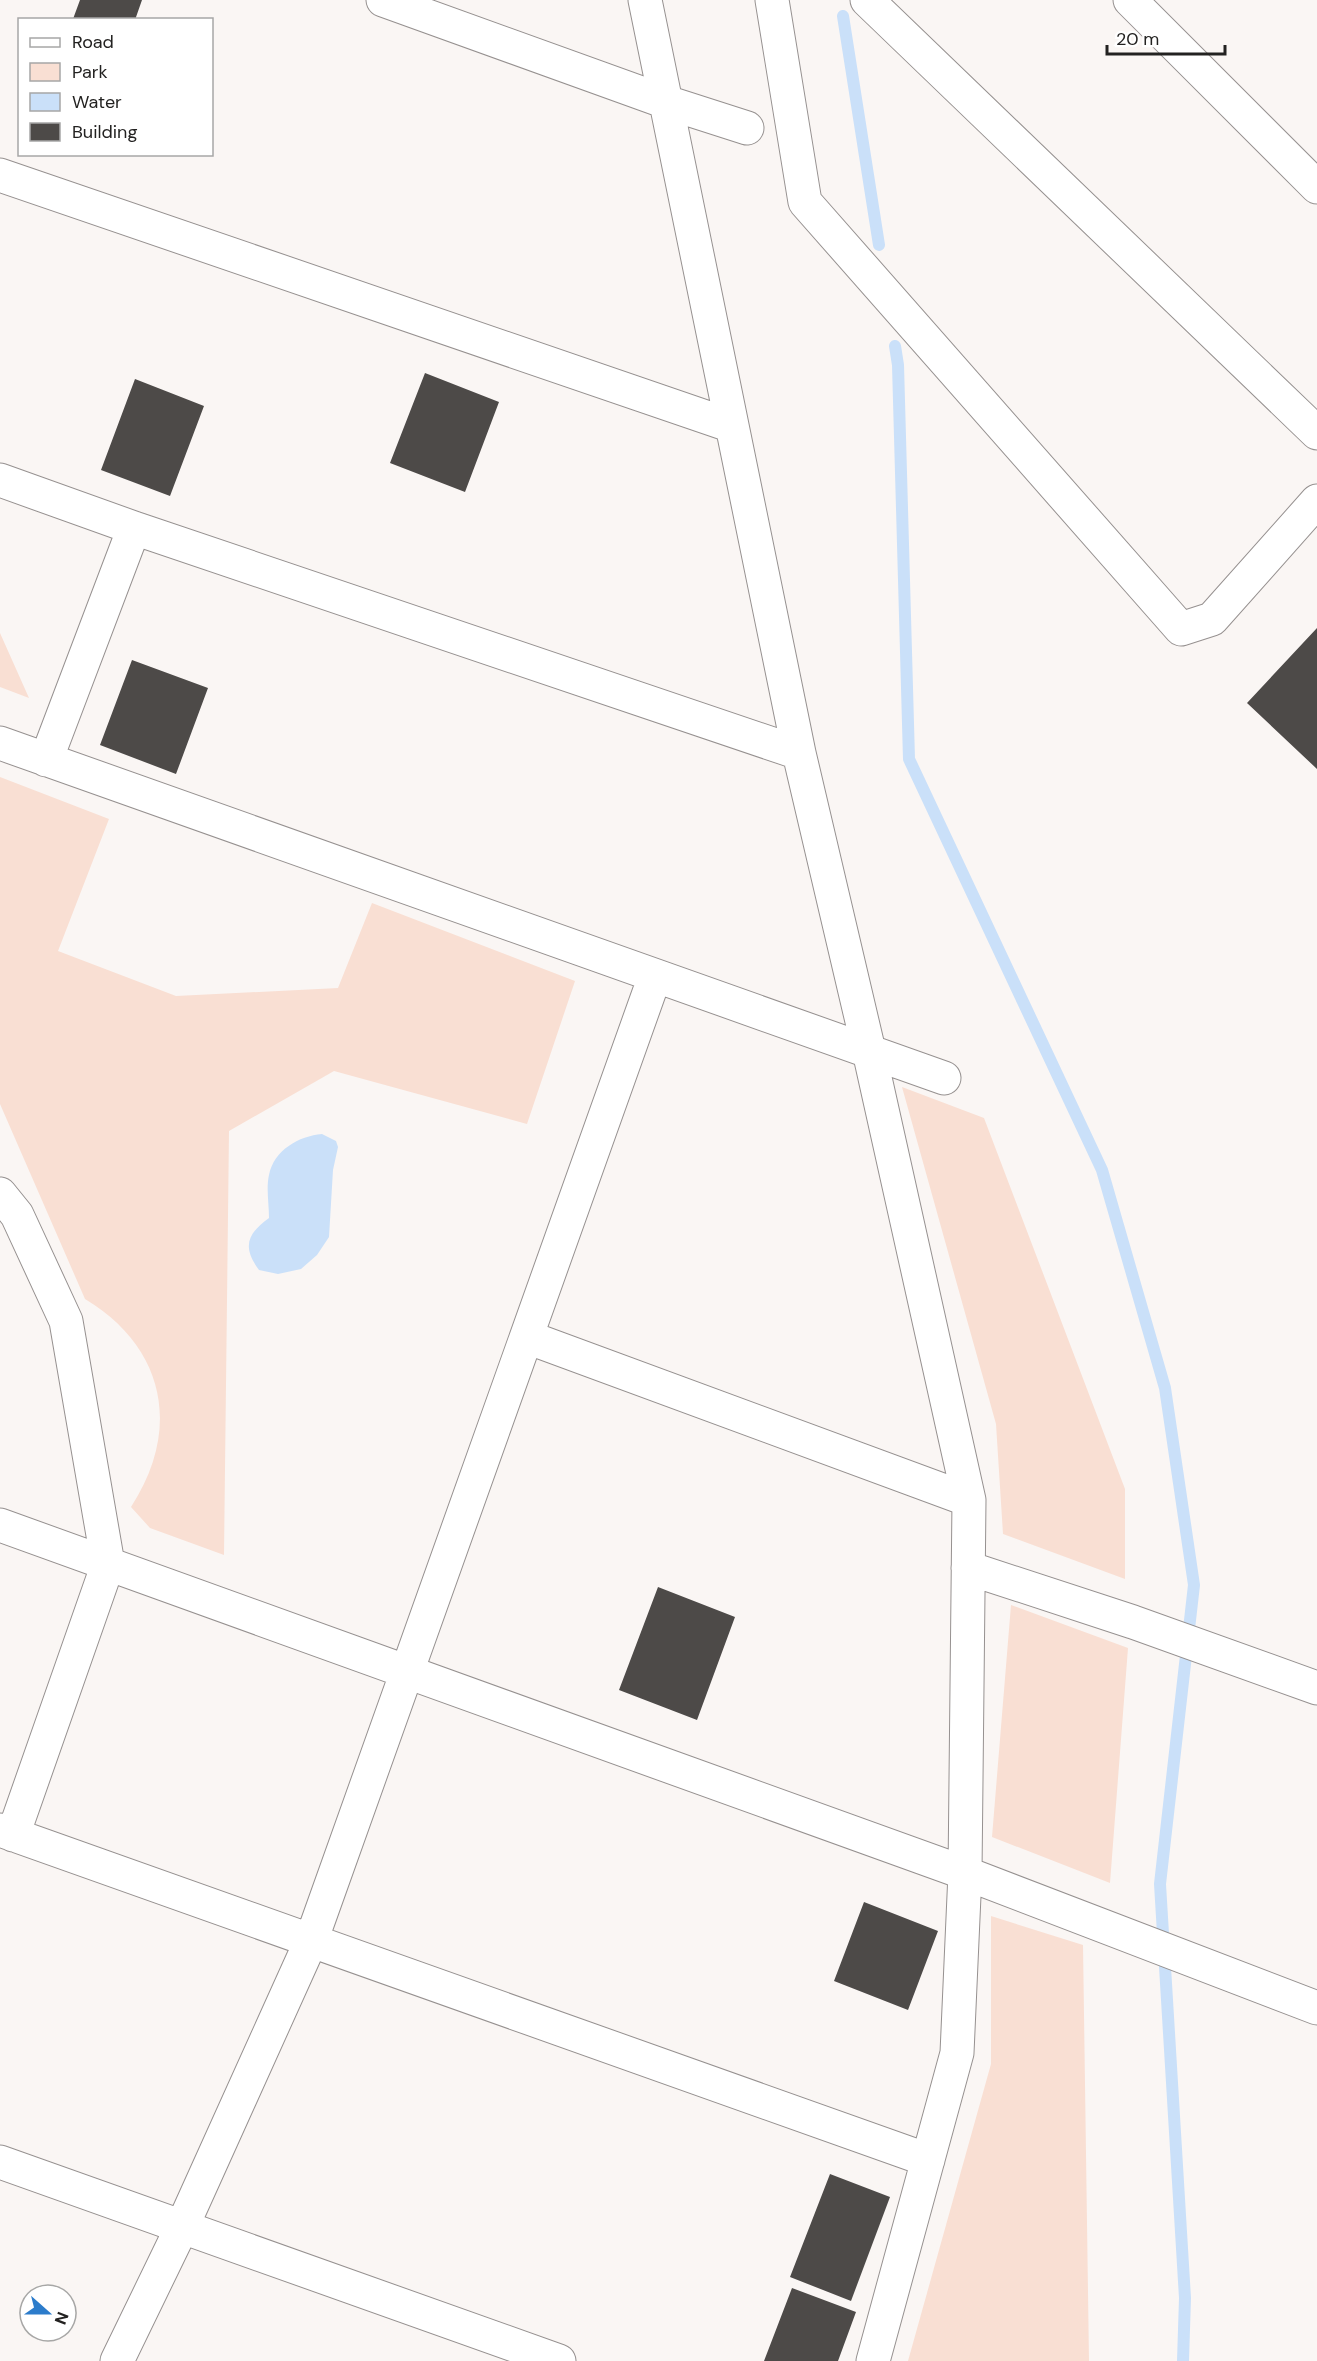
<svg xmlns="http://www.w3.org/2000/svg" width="1317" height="2361" font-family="'DM Sans',sans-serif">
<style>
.green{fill:#f9dfd3}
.water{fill:#cae0f9}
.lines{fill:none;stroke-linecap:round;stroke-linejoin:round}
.stream{stroke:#cae0f9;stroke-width:12}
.building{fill:#4d4a48}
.minor-casing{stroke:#969190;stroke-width:35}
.minor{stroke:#fff;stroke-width:33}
</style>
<rect width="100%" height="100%" fill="#faf6f4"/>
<!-- green -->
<path class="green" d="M 0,633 L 29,698 L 0,687 Z
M 0,777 L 109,819 L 58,951 L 176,996 L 338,988 L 372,903 L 575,981 L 527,1124 L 334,1071 L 229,1131 L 224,1555 L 150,1528 L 131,1507 C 182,1429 165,1347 85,1299 L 0,1104 Z
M 902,1087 L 984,1118 L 1125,1489 L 1125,1579 L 1003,1534 L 996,1424 Z
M 1011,1605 L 1128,1648 L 1110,1883 L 992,1837 Z
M 991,1916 L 1083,1945 L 1089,2361 L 908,2361 L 991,2064 Z"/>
<!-- water -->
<path class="water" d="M 322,1134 L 336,1141 L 338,1147 L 333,1170 L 329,1237 L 317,1255 L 301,1269 L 278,1274 L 259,1270 C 242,1247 247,1234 269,1218 C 269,1204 266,1188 269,1175 C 274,1150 299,1136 322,1134 Z"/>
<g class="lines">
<!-- stream -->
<path class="stream" d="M 843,16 L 879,245
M 895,346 L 898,365 L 909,759 L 1102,1170 L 1165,1388 L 1194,1585 L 1160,1884 L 1185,2298 L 1183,2361"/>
</g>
<!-- building -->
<path class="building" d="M 80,0 L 142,0 L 135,20 L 75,20 L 73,19 Z
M 425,373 L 499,402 L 465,492 L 390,463 Z
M 135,379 L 204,406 L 170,496 L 101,470 Z
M 1317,628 L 1317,769 L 1247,703 Z
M 132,660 L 208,688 L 176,774 L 100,745 Z
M 658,1587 L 735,1617 L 697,1720 L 619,1690 Z
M 864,1902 L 938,1931 L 908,2010 L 834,1981 Z
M 830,2174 L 890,2197 L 851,2301 L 790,2277 Z
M 792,2288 L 856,2312 L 838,2361 L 764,2361 Z"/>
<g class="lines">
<!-- minor casing -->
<g class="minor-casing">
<path id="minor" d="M 383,0 L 666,102 L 747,128
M 645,0 L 799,753 L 869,1051 L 969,1500 L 965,1873 L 957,2053 L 873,2361
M 772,0 L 805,202 L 1181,629 L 1212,619 L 1317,501
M 867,0 L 1317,433
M 1130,0 L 1317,187
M 0,175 L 732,426
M 0,480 L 134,528 L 799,753
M 0,743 L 944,1078
M 46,760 L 134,528
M 0,1194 L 17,1215 L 66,1321 L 108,1564 L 13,1835
M 527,1337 L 969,1500
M 0,1525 L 965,1873 L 1317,2008
M 968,1568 L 1133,1622 L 1317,1688
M 0,1830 L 928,2160
M 0,2162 L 559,2361
M 117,2361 L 182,2227 L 311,1941 L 655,976"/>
</g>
<!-- minor -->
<use href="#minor" class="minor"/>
</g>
<!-- legend -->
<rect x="18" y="18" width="195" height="138" fill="#ffffff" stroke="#a7a7a6" stroke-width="1.5"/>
<rect x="30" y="38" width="30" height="9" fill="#ffffff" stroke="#a7a7a6" stroke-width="1.5"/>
<text x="72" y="48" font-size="18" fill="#232221">Road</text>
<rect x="30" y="63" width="30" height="18" fill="#f9dfd3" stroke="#a7a7a6" stroke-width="1.5"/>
<text x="72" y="78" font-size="18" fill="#232221">Park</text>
<rect x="30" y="93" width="30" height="18" fill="#cae0f9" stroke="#a7a7a6" stroke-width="1.5"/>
<text x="72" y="108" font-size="18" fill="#232221">Water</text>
<rect x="30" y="123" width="30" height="18" fill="#4d4a48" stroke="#a7a7a6" stroke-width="1.5"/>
<text x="72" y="138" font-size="18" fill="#232221">Building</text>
<!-- north arrow -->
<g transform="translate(48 2313) rotate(111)"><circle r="28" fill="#ffffff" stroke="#a7a7a6" stroke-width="1.5"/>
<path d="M0-4.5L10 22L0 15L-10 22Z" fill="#2c7ccb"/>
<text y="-9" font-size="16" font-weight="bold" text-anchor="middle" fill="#232221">N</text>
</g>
<!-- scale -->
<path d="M1107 45v9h118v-9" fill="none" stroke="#232221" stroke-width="3"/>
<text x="1116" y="45" font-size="18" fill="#232221" stroke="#ffffff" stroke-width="4.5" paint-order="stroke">20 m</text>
</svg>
